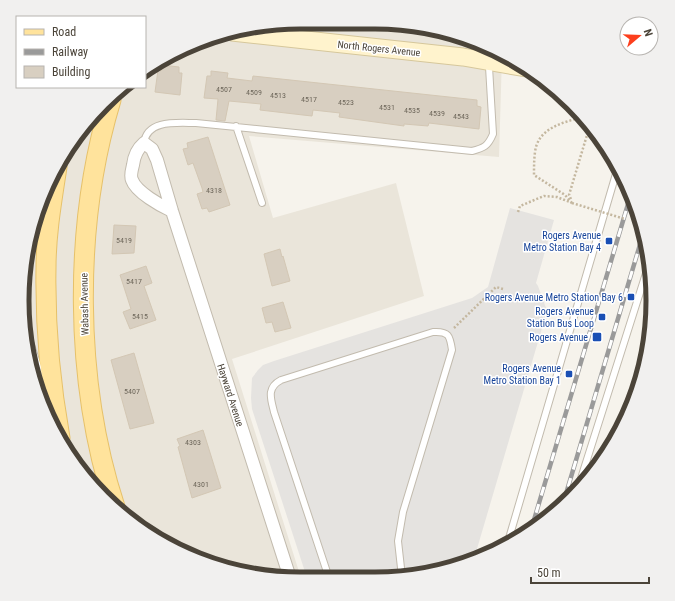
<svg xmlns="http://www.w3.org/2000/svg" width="675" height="601" font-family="'Roboto Condensed',sans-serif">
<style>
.residential{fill:#eae5da}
.parking{fill:#e5e3e0}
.building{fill:#d8cfc1;stroke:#d3c7b4}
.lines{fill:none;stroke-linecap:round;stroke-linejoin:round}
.lane-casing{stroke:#c2bbae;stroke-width:8}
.street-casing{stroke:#c2bbae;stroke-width:14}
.secondary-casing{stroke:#d6c79b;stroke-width:19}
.primary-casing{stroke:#e6c16a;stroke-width:21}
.path{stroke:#c4b79f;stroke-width:2.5;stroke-dasharray:2 2;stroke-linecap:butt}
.lane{stroke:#fff;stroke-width:6}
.street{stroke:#fff;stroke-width:12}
.secondary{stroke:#fff3cd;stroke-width:17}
.primary{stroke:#ffe39c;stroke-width:19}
.rail-casing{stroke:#9a9a9a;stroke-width:4.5}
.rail{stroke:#fff;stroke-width:3;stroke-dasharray:9;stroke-linecap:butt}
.path-bridge{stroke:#c4b79f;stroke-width:2.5;stroke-dasharray:2 2;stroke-linecap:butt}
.transit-dot{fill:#1a4fb4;stroke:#fff;stroke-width:1.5}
.labels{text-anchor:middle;stroke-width:3;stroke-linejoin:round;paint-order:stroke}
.number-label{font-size:8px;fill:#6e675b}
.street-label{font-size:10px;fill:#4b4439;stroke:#fff}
.transit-label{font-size:10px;fill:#164399;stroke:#fff;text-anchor:end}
.rim{fill:none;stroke:#4b4439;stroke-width:5}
</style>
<rect width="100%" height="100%" fill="#f6f3ec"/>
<!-- residential -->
<path class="residential" d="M 300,22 L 429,27 L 502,55 L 499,157 L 249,136 L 273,218 L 396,183 L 424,296 L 232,359 L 301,578 L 282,578 L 229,570 L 178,550 L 131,521 L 91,484 L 51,424 L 31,372 L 22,301 L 27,246 L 51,178 L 80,131 L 123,87 L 145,87 L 145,71 L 178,51 L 246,27 Z"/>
<!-- parking -->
<path class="parking" d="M 510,208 L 554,220 L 536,283 L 538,286 L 546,308 L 545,318 L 474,559 L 446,570 L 392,578 L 307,578 L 252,409 L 251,398 L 252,378 L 258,370 L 263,365 L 274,361 L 472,298 L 488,287 Z"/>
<!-- building -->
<path class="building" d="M 162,65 L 179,67 L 179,73 L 182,73 L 180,95 L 155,92 L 158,70 L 161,71 Z
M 211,71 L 228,73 L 227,78 L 252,81 L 253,76 L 477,100 L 477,106 L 481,107 L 479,129 L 429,123 L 428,126 L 404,124 L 404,126 L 339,117 L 340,113 L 313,110 L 312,116 L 303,115 L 260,110 L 261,104 L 229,101 L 225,121 L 216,120 L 218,99 L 204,98 L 207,76 L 211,76 Z
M 208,137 L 230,205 L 209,212 L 207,208 L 202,209 L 197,194 L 203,192 L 202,188 L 193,163 L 188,165 L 183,149 L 188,148 L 187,143 Z
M 114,225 L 136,226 L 134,253 L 112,254 Z
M 280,249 L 282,257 L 283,256 L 290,281 L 272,286 L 264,254 Z
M 146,266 L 152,283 L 144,286 L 156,320 L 130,329 L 123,312 L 131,309 L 120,275 Z
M 283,302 L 291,328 L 275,332 L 272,322 L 266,323 L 262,308 Z
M 134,353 L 154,423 L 130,429 L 111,360 Z
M 203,430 L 221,488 L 192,498 L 178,447 L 180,446 L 177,439 Z"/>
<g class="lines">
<!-- lane casing -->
<g class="lane-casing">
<path id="lane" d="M 236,126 L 262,203
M 144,143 C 147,119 178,123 196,123 L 472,151 C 484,148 488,146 493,134 L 488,50
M 577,491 L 649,264
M 507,545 L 618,167
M 329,578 L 274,412 C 271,399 266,388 281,380 L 433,332 C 449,331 450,336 452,350 L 403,512 L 398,541 L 402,577"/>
</g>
<!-- street casing -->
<g class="street-casing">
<path id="street" d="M 172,211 C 161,206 136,192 132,180 C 130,176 132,169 133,165 C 134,156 137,149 144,143 L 152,149 L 157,160 L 172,211 L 290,578
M 28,345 L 49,411"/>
</g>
<!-- secondary casing -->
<g class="secondary-casing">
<path id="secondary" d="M 232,32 L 463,57 L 526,68"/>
</g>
<!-- primary casing -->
<g class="primary-casing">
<path id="primary" d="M 111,100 C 73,226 74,381 115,507
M 57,167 C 52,200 46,234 46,268 C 45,325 50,382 60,438"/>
</g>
<!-- path -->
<path class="path" d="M 571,199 L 569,195 L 590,125
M 572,203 L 565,195 L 534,175 C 534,167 534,160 535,152 C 538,128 562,123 582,117
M 518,212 L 520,206 L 544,196 L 557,197 L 572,203
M 454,328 L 496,287 L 503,289"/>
<!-- lane -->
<use href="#lane" class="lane"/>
<!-- street -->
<use href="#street" class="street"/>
<!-- secondary -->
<use href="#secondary" class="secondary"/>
<!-- primary -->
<use href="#primary" class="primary"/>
<!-- rail casing -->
<g class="rail-casing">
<path id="rail" d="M 563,504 L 644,231
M 531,530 L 631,194"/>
</g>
<!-- rail -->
<use href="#rail" class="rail"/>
<!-- path-bridge -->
<path class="path-bridge" d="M 572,203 L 625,219"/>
</g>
<!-- markers -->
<g class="transit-dot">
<rect x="605" y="237" width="8" height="8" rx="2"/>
<rect x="627" y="293" width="8" height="8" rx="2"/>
<rect x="598" y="313" width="8" height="8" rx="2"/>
<rect x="592" y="332" width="10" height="10" rx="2"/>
<rect x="565" y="370" width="8" height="8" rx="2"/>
</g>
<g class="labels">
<!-- number labels -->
<g class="number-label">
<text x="224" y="92">4507</text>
<text x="254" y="95">4509</text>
<text x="278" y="98">4513</text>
<text x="309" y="102">4517</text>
<text x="346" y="105">4523</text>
<text x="387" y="110">4531</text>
<text x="412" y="113">4535</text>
<text x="437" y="116">4539</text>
<text x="461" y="119">4543</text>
<text x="214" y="193">4318</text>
<text x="124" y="243">5419</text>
<text x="134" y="284">5417</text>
<text x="140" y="319">5415</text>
<text x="132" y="394">5407</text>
<text x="193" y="445">4303</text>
<text x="201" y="487">4301</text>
</g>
<!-- street labels -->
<g class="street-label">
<text transform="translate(379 48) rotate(6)" y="4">North Rogers Avenue</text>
<text transform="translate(84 304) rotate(-91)" y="4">Wabash Avenue</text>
<text transform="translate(231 395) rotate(72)" y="4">Hayward Avenue</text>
</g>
<!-- transit labels -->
<g class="transit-label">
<text x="601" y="239">Rogers Avenue<tspan x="601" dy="12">Metro Station Bay 4</tspan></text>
<text x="623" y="301">Rogers Avenue Metro Station Bay 6</text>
<text x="594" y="315">Rogers Avenue<tspan x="594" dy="12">Station Bus Loop</tspan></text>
<text x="588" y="341">Rogers Avenue</text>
<text x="561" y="372">Rogers Avenue<tspan x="561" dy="12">Metro Station Bay 1</tspan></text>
</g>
</g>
<!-- crop -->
<path d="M0 0H675V601H0ZM300 29H375A271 271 0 0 1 646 300V301A271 271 0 0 1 375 572H300A271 271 0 0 1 29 301V300A271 271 0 0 1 300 29Z" fill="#f1f0ef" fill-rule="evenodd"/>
<path class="rim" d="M300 29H375A271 271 0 0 1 646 300V301A271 271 0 0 1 375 572H300A271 271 0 0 1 29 301V300A271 271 0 0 1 300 29Z"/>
<!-- legend -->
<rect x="16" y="16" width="130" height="72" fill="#ffffff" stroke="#b7b4b0"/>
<rect x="24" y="29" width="20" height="6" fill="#ffe39c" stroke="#b7b4b0"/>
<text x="52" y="36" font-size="12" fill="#4b4439">Road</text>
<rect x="24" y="49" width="20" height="6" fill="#9a9a9a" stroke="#b7b4b0"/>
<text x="52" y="56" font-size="12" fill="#4b4439">Railway</text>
<rect x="24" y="66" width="20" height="12" fill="#d8cfc1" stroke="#b7b4b0"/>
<text x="52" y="76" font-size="12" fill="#4b4439">Building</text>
<!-- north arrow -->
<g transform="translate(639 36) rotate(71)"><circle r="19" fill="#ffffff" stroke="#b7b4b0"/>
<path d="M0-3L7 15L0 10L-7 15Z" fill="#fc3f1d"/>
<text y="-6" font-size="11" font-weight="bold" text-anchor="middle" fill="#4b4439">N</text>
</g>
<!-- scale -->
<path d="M531 577v6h118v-6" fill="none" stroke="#4b4439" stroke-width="2"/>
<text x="537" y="577" font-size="12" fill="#4b4439" stroke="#ffffff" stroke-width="3" paint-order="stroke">50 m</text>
</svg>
